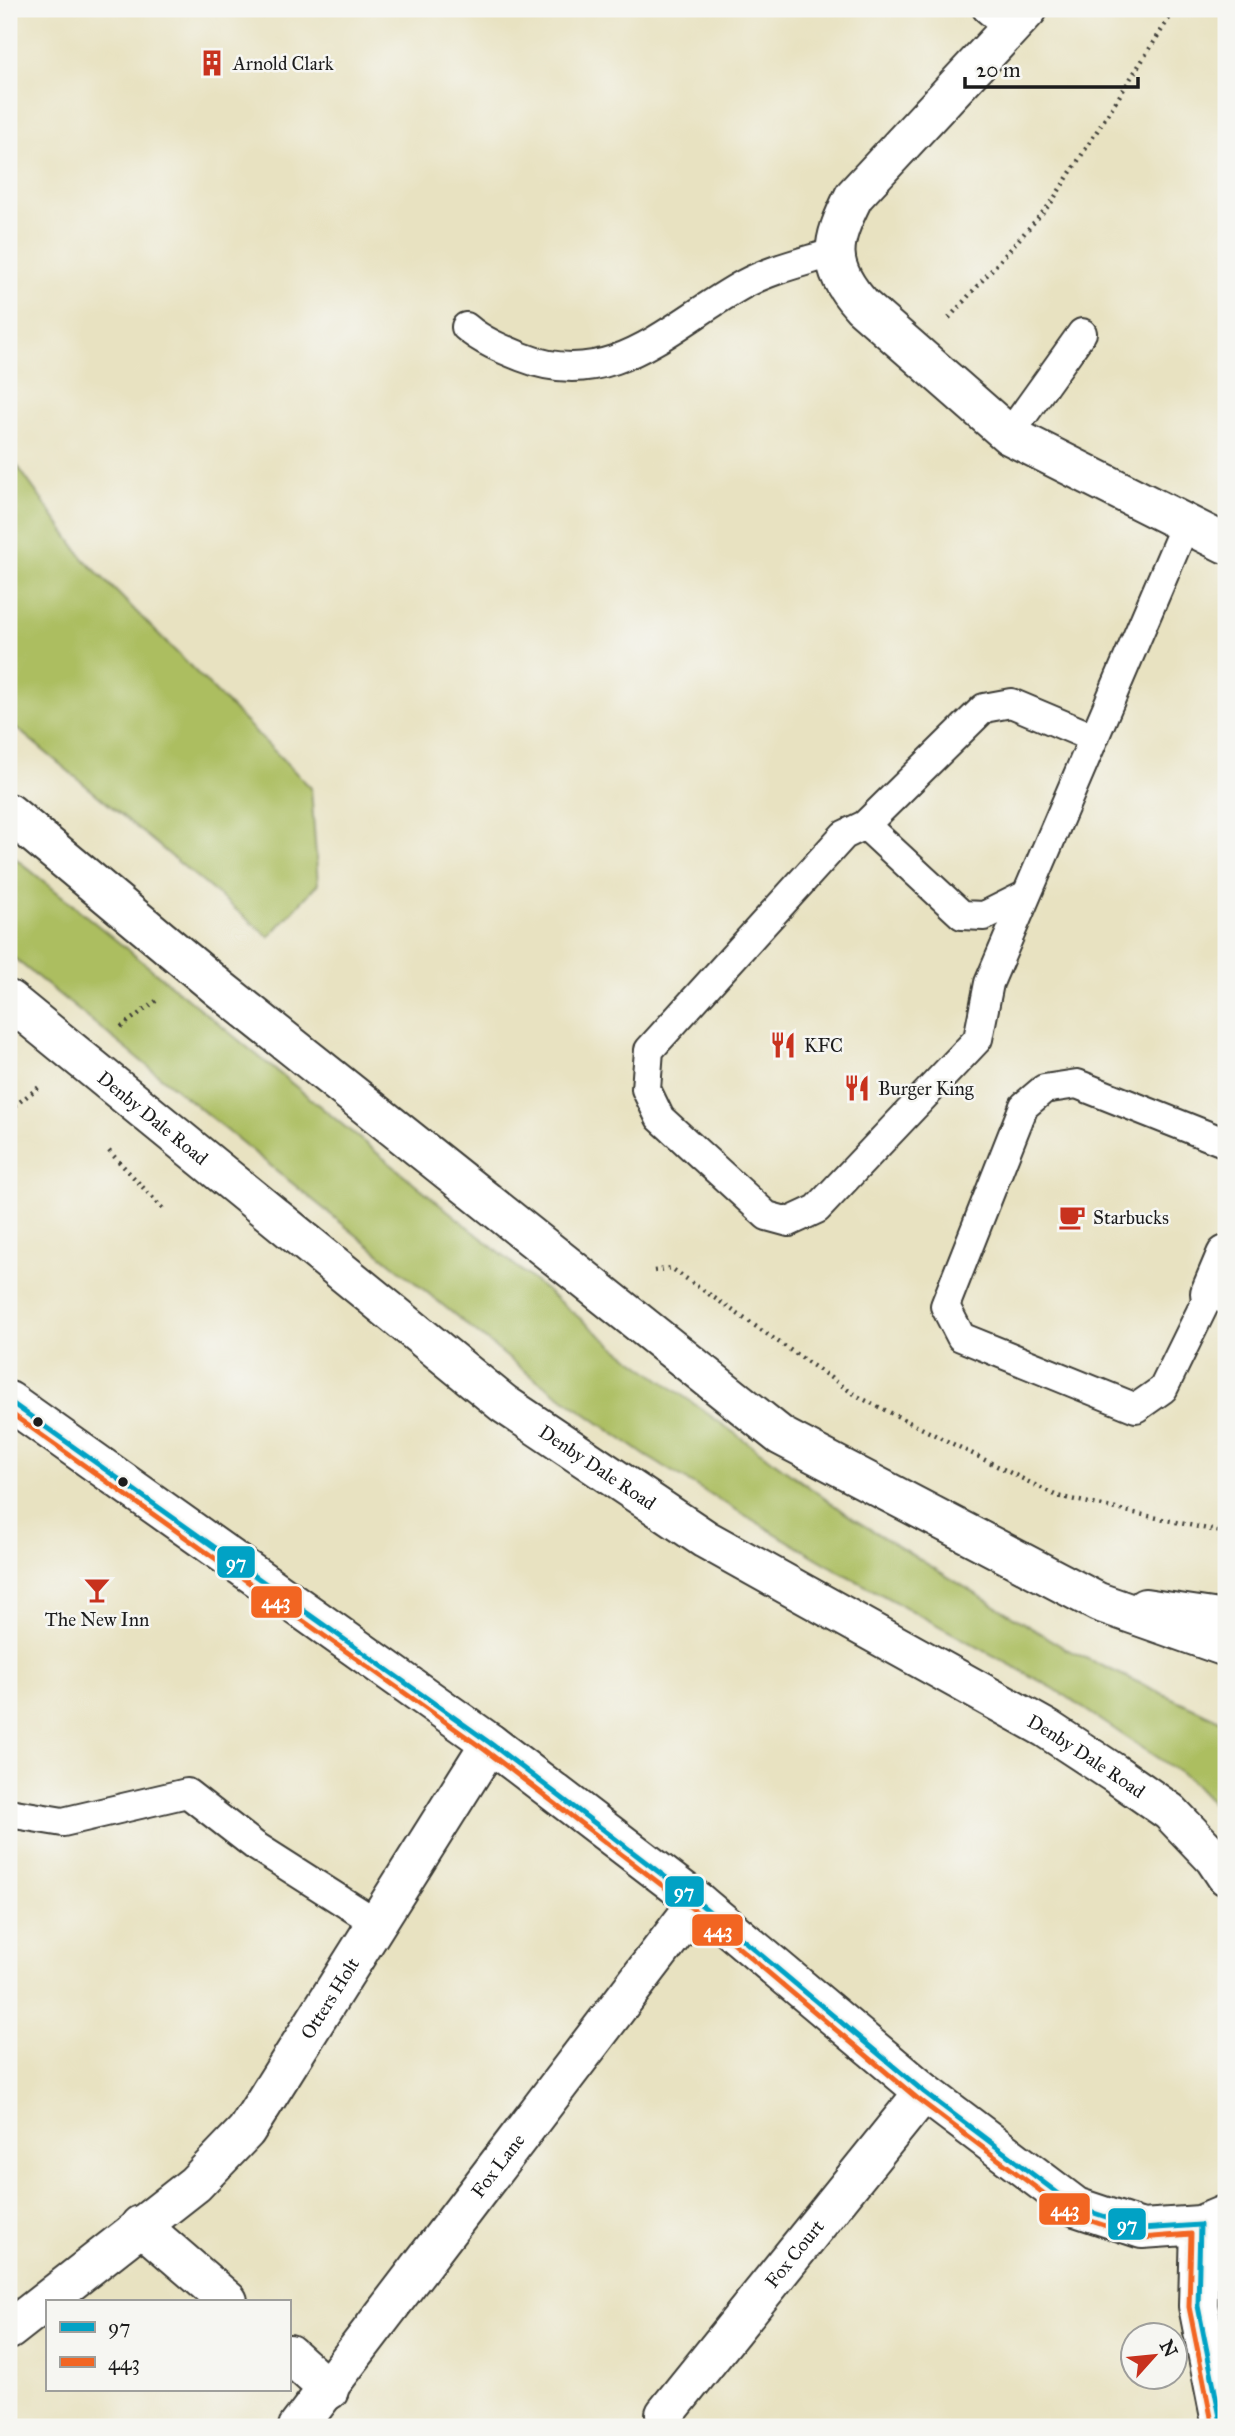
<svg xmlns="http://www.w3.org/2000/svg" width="1235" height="2436" font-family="'IM FELL Great Primer',serif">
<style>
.green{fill:#acbe61;stroke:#646d3e;stroke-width:2}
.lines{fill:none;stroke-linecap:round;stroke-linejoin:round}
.service-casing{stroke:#3b3a35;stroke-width:32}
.minor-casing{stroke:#3b3a35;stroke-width:42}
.tertiary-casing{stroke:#3b3a35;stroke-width:42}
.primary-casing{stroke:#3b3a35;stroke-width:42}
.path{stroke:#3b3a35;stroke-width:4.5;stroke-dasharray:2 5;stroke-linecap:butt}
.service{stroke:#fff;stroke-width:28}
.minor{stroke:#fff;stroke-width:38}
.tertiary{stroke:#fff;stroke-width:38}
.primary{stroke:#fff;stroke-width:38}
.bus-1-casing{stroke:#f6f6f2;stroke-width:10}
.bus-2-casing{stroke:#f6f6f2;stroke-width:10}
.bus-1{stroke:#01a2c5;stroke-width:5}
.bus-2{stroke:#f26522;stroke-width:5}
.bus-dot{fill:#1c1c1c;stroke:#f6f6f2;stroke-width:2.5}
.labels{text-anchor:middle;stroke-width:5;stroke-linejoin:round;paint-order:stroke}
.poi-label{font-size:19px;fill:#1c1c1c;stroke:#f6f6f2;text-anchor:start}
.street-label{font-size:19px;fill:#1c1c1c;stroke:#f6f6f2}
.line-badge{stroke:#f6f6f2;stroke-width:2.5}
.badge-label{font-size:19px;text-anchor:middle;font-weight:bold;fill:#fff}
</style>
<rect width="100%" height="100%" fill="#f6f6f2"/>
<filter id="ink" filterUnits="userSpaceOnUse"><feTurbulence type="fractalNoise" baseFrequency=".0143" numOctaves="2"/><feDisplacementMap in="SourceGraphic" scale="14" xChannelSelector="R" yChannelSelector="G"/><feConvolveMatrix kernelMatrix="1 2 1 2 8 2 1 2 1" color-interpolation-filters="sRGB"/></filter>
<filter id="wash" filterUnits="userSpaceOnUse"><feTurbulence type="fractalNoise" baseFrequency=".00686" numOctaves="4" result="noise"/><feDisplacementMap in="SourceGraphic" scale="28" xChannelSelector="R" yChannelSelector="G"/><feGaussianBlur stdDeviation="1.57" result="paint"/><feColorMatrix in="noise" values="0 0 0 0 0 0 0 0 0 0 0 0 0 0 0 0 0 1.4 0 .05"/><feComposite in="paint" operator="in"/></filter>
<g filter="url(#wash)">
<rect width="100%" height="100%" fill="#e8e2c1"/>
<!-- green -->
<path class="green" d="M 9,454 L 84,559 L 311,788 L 318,884 L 269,937 L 9,722 Z
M 9,853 L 614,1346 L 852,1518 L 1066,1649 L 1226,1723 L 1226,1819 L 1189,1779 L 1053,1688 L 840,1572 L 646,1456 L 523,1370 L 9,954 Z"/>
</g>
<g filter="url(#ink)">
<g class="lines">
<!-- service casing -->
<g class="service-casing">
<path id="service" d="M 987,9 L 1011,29
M 466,327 C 482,341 502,349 522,357 C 612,393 671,324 744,284 C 772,269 804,262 835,252
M 1009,435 L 1082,333
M 1094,738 L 1011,703 L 984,708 L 865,825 L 844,835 L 649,1050 L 646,1089 L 660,1118 L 767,1216 L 789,1222 L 817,1209 L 978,1039 L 989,983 L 1186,523
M 865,825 L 962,915 L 984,916 L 1026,895
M 1226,1143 L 1077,1084 L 1044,1089 L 1024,1106 L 945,1306 L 961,1337 L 1136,1408 L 1163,1389 L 1210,1293 L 1226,1300
M 9,1813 L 63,1822 L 187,1793 L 254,1845 L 378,1924"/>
</g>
<!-- minor casing -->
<g class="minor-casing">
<g id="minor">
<path d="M 1028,9 L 854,196 C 831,242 825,265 862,306 L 1009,435 L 1226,544"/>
<path d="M 1210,1293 L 1226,1255"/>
<path d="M 140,2225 L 228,2301"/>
<path id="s1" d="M 9,2330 L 195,2184 L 246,2131 L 490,1743"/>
<path d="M 289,2354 L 329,2390"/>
<path id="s2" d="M 665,2414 L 924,2092"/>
<path id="s3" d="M 298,2427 L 698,1902"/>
</g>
</g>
<!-- tertiary casing -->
<g class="tertiary-casing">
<path id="tertiary" d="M 9,1401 L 490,1743 L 698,1902 L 924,2092 L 1076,2207 L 1142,2229 L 1200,2225 L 1226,2214
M 1145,1608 L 1226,1620
M 1200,2225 L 1198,2306 L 1222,2427"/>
</g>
<!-- primary casing -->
<g class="primary-casing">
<g id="primary">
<path d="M 9,813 L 220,989 L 781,1436 L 1098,1602 L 1226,1647"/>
<path id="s4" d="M 9,1000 L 504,1404 L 705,1539 L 1047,1729 L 1114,1773 L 1170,1812 L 1214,1858 L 1226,1876"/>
</g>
</g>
<!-- path -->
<path class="path" d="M 949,318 L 1051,203 L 1175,9
M 121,1027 L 156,1001
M 9,1110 L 39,1087
M 109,1151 L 164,1210
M 654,1271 L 671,1268 L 857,1396 L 1057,1496 L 1226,1533"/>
<!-- service -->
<use href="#service" class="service"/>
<!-- minor -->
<use href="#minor" class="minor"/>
<!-- tertiary -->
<use href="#tertiary" class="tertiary"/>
<!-- primary -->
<use href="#primary" class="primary"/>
<!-- bus-1 casing -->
<g class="bus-1-casing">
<path id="bus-1" d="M 9,1401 L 490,1743 L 698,1902 L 924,2092 L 1076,2207 L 1142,2229 L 1200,2225 L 1198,2306 L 1222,2427"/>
</g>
<!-- bus-2 casing -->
<g class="bus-2-casing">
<path id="bus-2" d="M 9,1412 L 485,1750 L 693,1909 L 918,2099 L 1071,2214 L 1141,2238 L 1191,2234 L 1189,2307 L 1213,2427"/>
</g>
<!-- bus-1 -->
<use href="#bus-1" class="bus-1"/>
<!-- bus-2 -->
<use href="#bus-2" class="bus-2"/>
</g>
</g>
<!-- icons -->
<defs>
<g id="building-bare" transform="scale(2.1)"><path d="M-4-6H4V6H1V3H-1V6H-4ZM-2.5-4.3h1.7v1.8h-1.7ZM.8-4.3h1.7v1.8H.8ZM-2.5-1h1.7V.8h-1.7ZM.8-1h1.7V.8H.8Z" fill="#c8321e" stroke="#f6f6f2" stroke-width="2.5" paint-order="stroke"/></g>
<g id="restaurant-bare" transform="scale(2.1)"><path d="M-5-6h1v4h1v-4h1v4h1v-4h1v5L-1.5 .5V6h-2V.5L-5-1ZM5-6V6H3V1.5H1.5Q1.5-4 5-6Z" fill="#c8321e" stroke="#f6f6f2" stroke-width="2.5" paint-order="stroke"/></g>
<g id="cafe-bare" transform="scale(2.1)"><path d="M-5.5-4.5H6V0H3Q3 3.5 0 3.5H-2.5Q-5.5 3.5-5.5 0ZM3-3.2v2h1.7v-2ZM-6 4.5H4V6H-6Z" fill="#c8321e" stroke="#f6f6f2" stroke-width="2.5" paint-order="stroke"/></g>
<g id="bar-bare" transform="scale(2.1)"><path d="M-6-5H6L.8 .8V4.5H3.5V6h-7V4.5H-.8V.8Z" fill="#c8321e" stroke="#f6f6f2" stroke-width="2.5" paint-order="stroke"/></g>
</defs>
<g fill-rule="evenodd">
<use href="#building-bare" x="212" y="63"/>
<use href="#restaurant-bare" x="783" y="1045"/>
<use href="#restaurant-bare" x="857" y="1088"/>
<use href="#cafe-bare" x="1072" y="1217"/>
<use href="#bar-bare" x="97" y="1590"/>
</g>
<!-- markers -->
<g class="bus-dot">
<circle cx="38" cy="1422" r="6"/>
<circle cx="123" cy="1482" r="6"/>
</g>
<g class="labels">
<!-- poi labels -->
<g class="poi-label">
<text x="233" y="70">Arnold Clark</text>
<text x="804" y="1052">KFC</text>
<text x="878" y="1095">Burger King</text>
<text x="1093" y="1224">Starbucks</text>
<text x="97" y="1626" text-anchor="middle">The New Inn</text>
</g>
<!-- street labels -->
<g class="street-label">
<text dy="7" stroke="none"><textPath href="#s4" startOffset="186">Denby Dale Road</textPath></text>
<text dy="7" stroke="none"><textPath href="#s4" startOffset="752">Denby Dale Road</textPath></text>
<text dy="7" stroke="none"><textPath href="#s4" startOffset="1320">Denby Dale Road</textPath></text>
<text dy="7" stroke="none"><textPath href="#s1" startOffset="467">Otters Holt</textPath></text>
<text dy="7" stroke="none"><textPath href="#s3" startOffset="329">Fox Lane</textPath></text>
<text dy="7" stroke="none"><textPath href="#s2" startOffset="206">Fox Court</textPath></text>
</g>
</g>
<g class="line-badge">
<rect x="216" y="1545" width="40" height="34" rx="7" fill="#01a2c5"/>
<rect x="250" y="1585" width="53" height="34" rx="7" fill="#f26522"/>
<rect x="664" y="1875" width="41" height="33" rx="7" fill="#01a2c5"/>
<rect x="691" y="1913" width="53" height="34" rx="7" fill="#f26522"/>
<rect x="1038" y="2192" width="53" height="34" rx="7" fill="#f26522"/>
<rect x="1107" y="2207" width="40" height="34" rx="7" fill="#01a2c5"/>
</g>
<g class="badge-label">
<text x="236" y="1569">97</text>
<text x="276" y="1608">443</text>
<text x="684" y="1898">97</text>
<text x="718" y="1937">443</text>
<text x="1065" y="2216">443</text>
<text x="1127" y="2231">97</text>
</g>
<!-- margin -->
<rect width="1235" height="2436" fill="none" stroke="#f6f6f2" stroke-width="35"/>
<!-- legend -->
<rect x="46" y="2300" width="245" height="91" fill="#f6f6f2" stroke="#9f9f9c" stroke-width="2"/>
<rect x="60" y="2322" width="35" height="10" fill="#01a2c5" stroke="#9f9f9c" stroke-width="2"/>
<text x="108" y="2334" font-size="21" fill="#1c1c1c">97</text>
<rect x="60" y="2357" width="35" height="10" fill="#f26522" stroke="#9f9f9c" stroke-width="2"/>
<text x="108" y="2370" font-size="21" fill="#1c1c1c">443</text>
<!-- north arrow -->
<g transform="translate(1154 2356) rotate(63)"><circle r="33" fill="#f6f6f2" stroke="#9f9f9c" stroke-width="2"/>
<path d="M0-5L12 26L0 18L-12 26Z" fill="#c8321e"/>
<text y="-10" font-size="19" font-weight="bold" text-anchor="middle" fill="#1c1c1c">N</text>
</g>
<!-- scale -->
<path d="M965 77v10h173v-10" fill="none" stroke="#1c1c1c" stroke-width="3.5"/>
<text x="976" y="77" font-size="21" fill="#1c1c1c" stroke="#f6f6f2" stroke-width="5" paint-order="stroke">20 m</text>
</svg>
